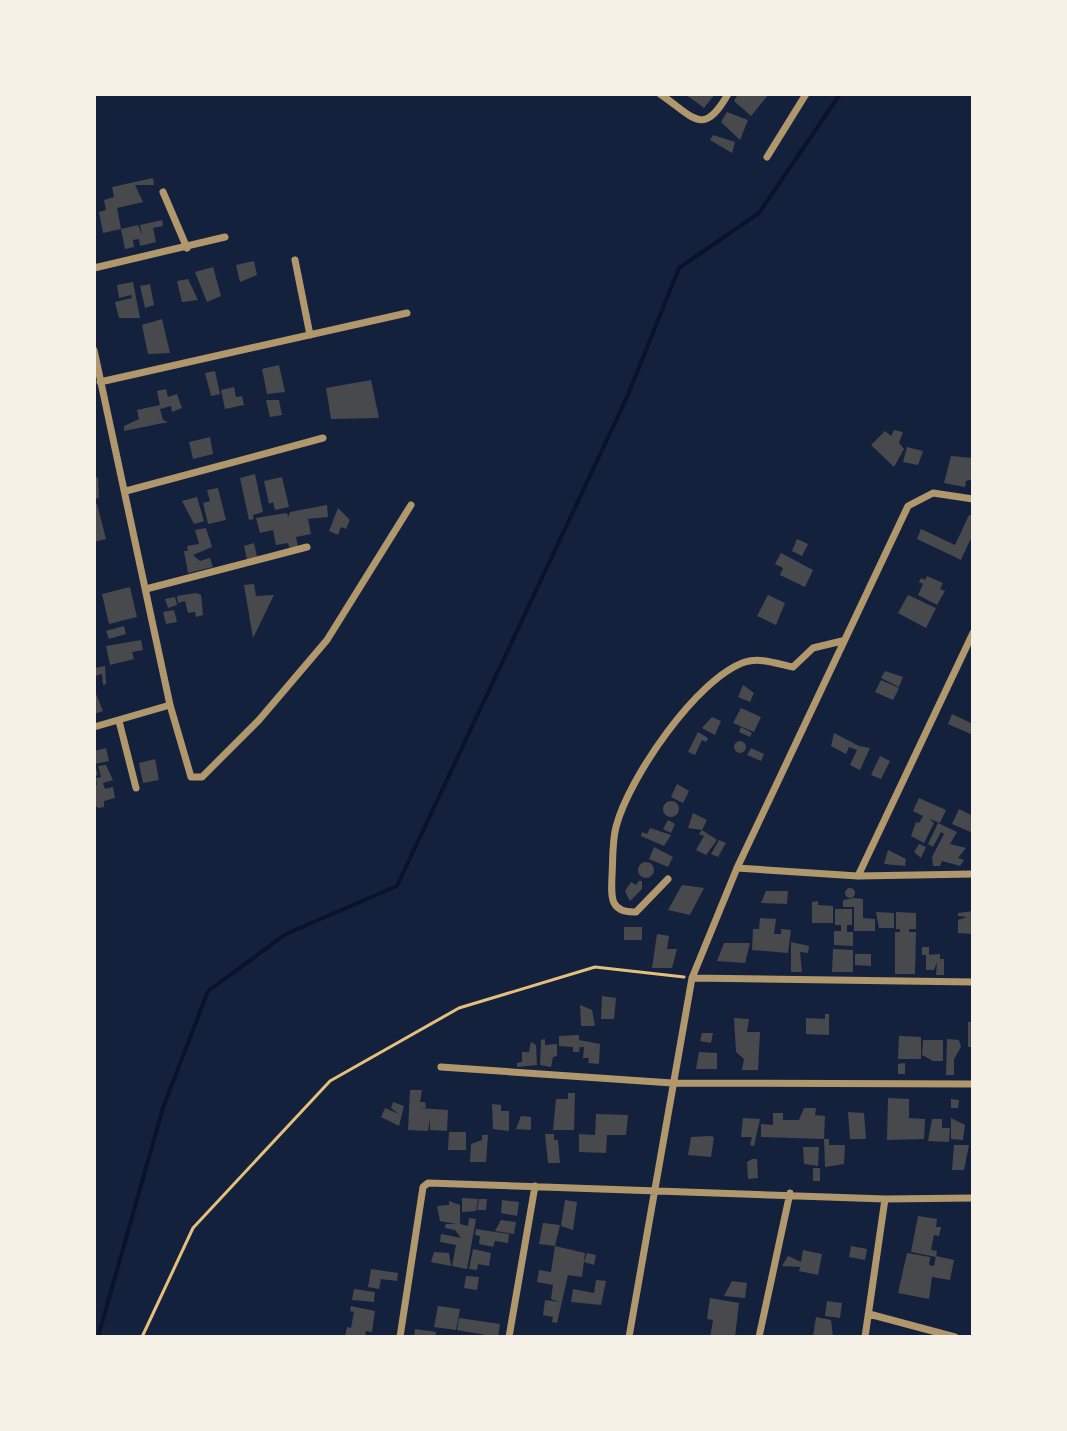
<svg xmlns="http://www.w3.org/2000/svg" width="1067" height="1431" font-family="Inter,sans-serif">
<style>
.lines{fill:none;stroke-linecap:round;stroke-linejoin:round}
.stream{stroke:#0b132b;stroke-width:4}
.building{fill:#48494c}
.path{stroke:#e5c07b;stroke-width:3}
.minor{stroke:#b1986c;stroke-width:7}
</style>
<rect width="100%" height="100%" fill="#14213d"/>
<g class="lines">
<!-- stream -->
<path class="stream" d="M 98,1337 L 163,1108 L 208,991 L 286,934 L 397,886 L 627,397 L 679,268 L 759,213 L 840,94"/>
</g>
<!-- building -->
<path class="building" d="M 685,94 L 715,94 L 704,108 Z
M 738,94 L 769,94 L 751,116 L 734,101 Z
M 727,112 L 748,120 L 740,140 L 721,122 Z
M 713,135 L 735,142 L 732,153 L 710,140 Z
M 153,178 L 154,185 L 135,185 L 143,202 L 117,208 L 121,229 L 103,233 L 99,212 L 106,210 L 104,200 L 114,197 L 112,187 Z
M 162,220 L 163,226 L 153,228 L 156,242 L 140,246 L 139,239 L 133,240 L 134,247 L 125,249 L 121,229 L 138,225 L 142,235 L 140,225 Z
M 254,261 L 257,275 L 240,282 L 236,265 Z
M 213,267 L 221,296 L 207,302 L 195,272 Z
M 188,279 L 198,300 L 182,302 L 177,281 Z
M 133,282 L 140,318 L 119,318 L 115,302 L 132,298 L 131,295 L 119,298 L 117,285 Z
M 150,284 L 154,305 L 145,308 L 140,286 Z
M 162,319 L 170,353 L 148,354 L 142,325 Z
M 279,365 L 285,392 L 267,394 L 262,369 Z
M 215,371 L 220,394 L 211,396 L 205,373 Z
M 371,380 L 379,418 L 331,419 L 326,388 Z
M 234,387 L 236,397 L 242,396 L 244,405 L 225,409 L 221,390 Z
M 166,389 L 168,397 L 177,394 L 182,408 L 172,412 L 171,406 L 160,409 L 163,420 L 168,422 L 124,431 L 124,426 L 139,419 L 137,410 L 160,405 L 157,391 Z
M 266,400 L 279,400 L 282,415 L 270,417 Z
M 894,430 L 903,432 L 899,443 L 904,449 L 894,467 L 871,445 L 885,431 L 891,436 Z
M 210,437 L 213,454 L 193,459 L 189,442 Z
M 907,447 L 923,451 L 918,465 L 903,462 Z
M 951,456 L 973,458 L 973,479 L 966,481 L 965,487 L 944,483 Z
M 255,474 L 263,512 L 253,515 L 254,519 L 249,520 L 240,478 Z
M 98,477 L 99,498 L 94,499 L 94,478 Z
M 282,477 L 289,507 L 275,510 L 273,502 L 269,504 L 264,481 Z
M 218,488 L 226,520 L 208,524 L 203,503 L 210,501 L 207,490 Z
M 197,497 L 204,521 L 194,524 L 182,501 Z
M 94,504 L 97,504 L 106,539 L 94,542 Z
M 327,505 L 328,517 L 308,519 L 311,534 L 296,537 L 298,547 L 290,549 L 288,543 L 276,545 L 273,530 L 260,533 L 256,518 L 287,513 L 288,517 L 290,512 Z
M 338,508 L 350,520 L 346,529 L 341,527 L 338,535 L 329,531 Z
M 969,515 L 973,515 L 973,541 L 970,540 L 961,560 L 917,539 L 921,529 L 955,545 Z
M 206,528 L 212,547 L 193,555 L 200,561 L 210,558 L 213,567 L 188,573 L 184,551 L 188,551 L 187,546 L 199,544 L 195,530 Z
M 797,539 L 808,544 L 802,556 L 792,551 Z
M 254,543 L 257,557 L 247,559 L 244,546 Z
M 781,553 L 813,570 L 805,587 L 780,575 L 783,568 L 775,564 Z
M 927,576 L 943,583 L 940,589 L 945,591 L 937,605 L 918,595 L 923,584 L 919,582 L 921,578 L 925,580 Z
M 254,584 L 256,596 L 274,595 L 253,638 L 244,585 Z
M 130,587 L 137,617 L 109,624 L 102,594 Z
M 196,593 L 201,595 L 203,615 L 196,617 L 195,612 L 188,613 L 185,601 L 178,603 L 177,596 Z
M 768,595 L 785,603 L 776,625 L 757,616 Z
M 908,595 L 936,608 L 926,628 L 898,613 Z
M 175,597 L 177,605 L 168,608 L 165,599 Z
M 174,610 L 177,622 L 166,624 L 163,612 Z
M 124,626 L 126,634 L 109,639 L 106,631 Z
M 141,640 L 143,650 L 132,652 L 134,659 L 110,665 L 106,646 Z
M 105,666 L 106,684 L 103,685 L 102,674 L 95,676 L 94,668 Z
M 885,671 L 903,677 L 899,687 L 881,678 Z
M 881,680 L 899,688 L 893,700 L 875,692 Z
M 743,685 L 754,693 L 750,702 L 738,697 Z
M 94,689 L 103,711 L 94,714 Z
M 741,708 L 761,717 L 754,732 L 733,723 Z
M 952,714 L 973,724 L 973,735 L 948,724 Z
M 712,717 L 721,721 L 715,735 L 702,728 Z
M 741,727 L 752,733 L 750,737 L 739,732 Z
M 698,732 L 708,738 L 706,742 L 702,740 L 695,755 L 688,752 Z
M 834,733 L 859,746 L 870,748 L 860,770 L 850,765 L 857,750 L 849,747 L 846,754 L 831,746 Z
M734 747a6 6 0 1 1 12 0a6 6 0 1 1-12 0Z
M 106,748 L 109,761 L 95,764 L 98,775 L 95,776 L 94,751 Z
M 751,748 L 764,754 L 761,761 L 747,755 Z
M 880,756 L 890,761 L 881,779 L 871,775 Z
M 155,759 L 159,780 L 143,783 L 139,763 Z
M 106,765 L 113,780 L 103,783 L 105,789 L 113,787 L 115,798 L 104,801 L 104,807 L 98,808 L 94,804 L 94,786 L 97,785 L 96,778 L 101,777 L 98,766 Z
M 677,784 L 689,791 L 683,803 L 671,797 Z
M 919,798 L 946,810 L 940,823 L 930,819 L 934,823 L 924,843 L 911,836 L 916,822 L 919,823 L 923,816 L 913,811 Z
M663 809a8 8 0 1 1 16 0a8 8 0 1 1-16 0Z
M 959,809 L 973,816 L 973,833 L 952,824 Z
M 693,813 L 707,820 L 702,830 L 717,840 L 706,855 L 696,850 L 704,836 L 699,834 L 702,830 L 688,828 Z
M 668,820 L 675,824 L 671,833 L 663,829 Z
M 938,823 L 957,832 L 950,844 L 966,848 L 958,858 L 964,860 L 960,866 L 942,861 L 940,866 L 933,866 L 932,857 L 944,834 L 941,832 L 933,847 L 928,844 Z
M 650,828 L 671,835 L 664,846 L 641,836 L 642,832 L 647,834 Z
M 719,840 L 726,843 L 718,857 L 711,854 Z
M 919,844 L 926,847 L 921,858 L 914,852 Z
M 654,847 L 673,857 L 668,867 L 649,859 Z
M 888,850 L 906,859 L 905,866 L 884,864 Z
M638 870a8 8 0 1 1 16 0a8 8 0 1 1-16 0Z
M 639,881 L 642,881 L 642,889 L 630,901 L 625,891 L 631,882 L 636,885 Z
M 682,885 L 704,888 L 690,915 L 668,910 Z
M845 893a5 5 0 1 1 10 0a5 5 0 1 1-10 0Z
M 766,891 L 788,891 L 787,904 L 761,903 Z
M 854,898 L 863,899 L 863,918 L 875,919 L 875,931 L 854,931 L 854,907 L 843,907 L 843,900 Z
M 818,901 L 818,905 L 833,906 L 833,923 L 812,923 L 812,902 Z
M 835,909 L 852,909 L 852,925 L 847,925 L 847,932 L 853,932 L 853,946 L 834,945 L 834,931 L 841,931 L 841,925 L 835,925 Z
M 973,911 L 973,934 L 958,933 L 958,920 L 967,917 L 958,916 L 958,913 Z
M 876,912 L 894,913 L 894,928 L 879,928 Z
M 896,912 L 916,913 L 916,929 L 909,929 L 909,932 L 916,932 L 915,974 L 895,974 L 895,932 L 900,932 L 900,929 L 896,929 Z
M 760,918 L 776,919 L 774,934 L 781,934 L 781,929 L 791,930 L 788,953 L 752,950 L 753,929 L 759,929 Z
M 624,927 L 642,927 L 642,940 L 624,940 Z
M 657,934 L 669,936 L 667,949 L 677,949 L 672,968 L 652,968 Z
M 791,942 L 809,946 L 808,953 L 800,952 L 802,972 L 791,972 Z
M 724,943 L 750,943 L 745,963 L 717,961 Z
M 922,947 L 929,947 L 929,955 L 922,955 Z
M 833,949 L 853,950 L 853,972 L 832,972 Z
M 855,954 L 871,954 L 871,966 L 855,965 Z
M 940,954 L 940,959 L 944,959 L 944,975 L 936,975 L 937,962 L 934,970 L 926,970 L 926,955 Z
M 602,996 L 616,998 L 614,1019 L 601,1019 Z
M 580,1005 L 592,1010 L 595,1026 L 581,1026 Z
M 825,1014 L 829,1014 L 829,1035 L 806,1034 L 806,1018 L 825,1019 Z
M 734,1018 L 749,1019 L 747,1032 L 760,1032 L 758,1070 L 742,1070 L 744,1059 L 736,1052 Z
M 968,1022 L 973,1022 L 973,1047 L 968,1047 Z
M 702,1033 L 713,1033 L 711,1043 L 700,1041 Z
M 579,1035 L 579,1040 L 600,1044 L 599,1064 L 588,1063 L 589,1058 L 583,1058 L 584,1047 L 580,1047 L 579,1052 L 573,1052 L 573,1047 L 559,1046 L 559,1036 Z
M 899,1036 L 921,1037 L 921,1059 L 898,1059 Z
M 545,1039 L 545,1045 L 557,1044 L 557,1056 L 553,1057 L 551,1067 L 540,1065 L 541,1040 Z
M 947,1039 L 959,1040 L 961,1047 L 954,1059 L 954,1075 L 946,1075 Z
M 923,1040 L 943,1040 L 943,1061 L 933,1061 L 922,1055 Z
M 531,1042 L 536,1045 L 537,1065 L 517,1067 L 517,1063 L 522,1062 L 522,1052 L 529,1052 Z
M 699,1052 L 717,1053 L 717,1069 L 696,1069 Z
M 905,1063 L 905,1074 L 898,1074 L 898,1064 Z
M 410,1090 L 422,1090 L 420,1102 L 425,1102 L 426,1108 L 419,1108 L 448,1110 L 447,1131 L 430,1130 L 430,1119 L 428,1131 L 408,1130 Z
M 568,1093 L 575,1093 L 574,1130 L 553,1130 L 556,1099 L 568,1099 Z
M 888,1098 L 909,1099 L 909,1118 L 925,1119 L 924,1139 L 887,1140 Z
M 951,1099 L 959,1100 L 958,1108 L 951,1108 Z
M 393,1102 L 404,1106 L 399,1126 L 381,1117 L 385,1108 L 399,1114 L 391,1108 Z
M 492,1104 L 501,1105 L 501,1111 L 509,1111 L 509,1131 L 493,1129 Z
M 804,1108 L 816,1108 L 815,1115 L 825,1116 L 824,1139 L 761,1137 L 761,1124 L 773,1125 L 773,1113 L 783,1113 L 783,1120 L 799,1120 Z
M 848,1112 L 864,1113 L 866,1139 L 850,1139 Z
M 596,1114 L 628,1115 L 626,1135 L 607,1135 L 606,1153 L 579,1152 L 579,1134 L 595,1135 Z
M 521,1116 L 531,1117 L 531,1130 L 516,1129 Z
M 743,1118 L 760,1119 L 754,1146 L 750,1145 L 752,1137 L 741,1137 Z
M 951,1118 L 965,1125 L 963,1140 L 951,1139 Z
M 932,1119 L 942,1119 L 942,1128 L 950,1128 L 949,1142 L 928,1141 Z
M 449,1132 L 466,1132 L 466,1150 L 448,1150 Z
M 545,1134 L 554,1134 L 554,1140 L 558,1140 L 560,1163 L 548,1163 Z
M 482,1135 L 488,1135 L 486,1162 L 470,1162 L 471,1144 L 482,1140 Z
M 710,1136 L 714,1137 L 711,1157 L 688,1155 L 691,1137 Z
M 824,1139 L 829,1139 L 829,1145 L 845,1145 L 844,1164 L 825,1167 Z
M 954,1145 L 969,1145 L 964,1170 L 952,1170 Z
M 803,1147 L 819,1147 L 818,1166 L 804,1164 Z
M 752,1159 L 757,1159 L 758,1178 L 748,1179 L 747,1162 Z
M 813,1168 L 820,1168 L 820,1181 L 813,1181 Z
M 462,1198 L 478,1199 L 476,1211 L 462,1212 Z
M 479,1199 L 487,1199 L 486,1210 L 477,1210 Z
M 502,1200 L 519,1202 L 517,1216 L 501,1213 Z
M 565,1200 L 577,1202 L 573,1230 L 561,1226 Z
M 449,1201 L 460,1205 L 460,1224 L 468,1226 L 469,1218 L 476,1219 L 467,1269 L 452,1266 L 456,1245 L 440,1242 L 441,1234 L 461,1238 L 455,1230 L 445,1228 L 446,1224 L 456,1224 L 440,1221 L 437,1206 L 449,1205 Z
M 918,1216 L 937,1219 L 936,1227 L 941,1227 L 939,1236 L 934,1235 L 931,1250 L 937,1251 L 936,1257 L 911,1252 Z
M 501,1220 L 516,1222 L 514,1234 L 495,1231 Z
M 543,1223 L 560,1225 L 555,1246 L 539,1244 Z
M 476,1229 L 509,1234 L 508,1243 L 495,1241 L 493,1247 L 479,1244 L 480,1236 L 475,1235 Z
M 555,1246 L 585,1253 L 582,1277 L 568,1275 L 557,1323 L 552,1322 L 553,1317 L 543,1315 L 545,1300 L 559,1302 L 551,1299 L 553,1285 L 537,1282 L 539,1270 L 551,1272 Z
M 851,1246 L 867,1249 L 865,1260 L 849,1257 Z
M 473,1249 L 491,1253 L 489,1266 L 478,1264 L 477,1270 L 469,1269 Z
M 803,1250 L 822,1254 L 818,1275 L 799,1271 L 800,1267 L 782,1266 L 788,1256 L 801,1262 Z
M 434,1252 L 449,1253 L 451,1266 L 431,1262 Z
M 587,1253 L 596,1255 L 594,1265 L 584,1262 Z
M 907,1253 L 930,1257 L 929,1265 L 934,1266 L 936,1256 L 954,1260 L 950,1280 L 932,1277 L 929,1299 L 898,1293 Z
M 371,1269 L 398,1273 L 397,1281 L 381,1279 L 379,1289 L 368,1287 Z
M 466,1276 L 479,1277 L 477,1290 L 464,1288 Z
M 596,1280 L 606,1281 L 601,1305 L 571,1302 L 573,1289 L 594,1293 Z
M 732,1281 L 747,1283 L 745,1298 L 724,1296 Z
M 354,1289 L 375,1292 L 374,1302 L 352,1300 Z
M 710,1298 L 739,1303 L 735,1337 L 710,1337 L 713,1320 L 707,1319 Z
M 827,1301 L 842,1303 L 840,1318 L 825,1316 Z
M 351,1306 L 375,1311 L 372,1332 L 366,1331 L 365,1337 L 345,1337 L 347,1327 L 351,1328 L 354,1312 L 350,1311 Z
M 438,1306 L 460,1309 L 456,1330 L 434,1327 Z
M 816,1317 L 831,1320 L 833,1337 L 813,1336 Z
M 459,1318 L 500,1324 L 498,1337 L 457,1330 Z
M 415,1329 L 436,1332 L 435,1337 L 414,1337 Z"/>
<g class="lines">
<!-- path -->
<path class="path" d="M 142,1337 L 193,1228 L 330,1081 L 459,1008 L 595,967 L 684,977"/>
<!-- minor -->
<path class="minor" d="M 660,94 C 694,117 703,138 728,94
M 767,157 L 806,94
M 163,192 L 187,248
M 295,260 L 310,335
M 94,268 L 225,237
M 94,350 L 170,705 L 191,777 L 202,777 L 259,720 L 327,640 L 411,505
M 100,382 L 407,313
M 126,491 L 323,438
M 146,589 L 307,547
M 119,721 L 136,788
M 94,727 L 170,705
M 737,868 L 858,876 L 973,874
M 858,876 L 973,633
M 668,879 L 636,912 C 610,913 611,898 612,876 C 613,860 612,842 616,827 C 628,779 697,678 745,662 C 760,657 778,664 793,667 L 813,648 L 842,641
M 692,978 L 973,982
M 441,1067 L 672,1083 L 973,1084
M 869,1314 L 955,1337
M 400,1337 L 423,1187 L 428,1183 L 885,1199 L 973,1198
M 509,1337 L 535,1186
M 629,1337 L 692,978 L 737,868 L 908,506 L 933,493 L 973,499
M 759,1337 L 790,1193
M 865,1337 L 885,1199"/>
</g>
<!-- border -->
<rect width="1067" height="1431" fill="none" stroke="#f6f1e7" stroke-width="192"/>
</svg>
